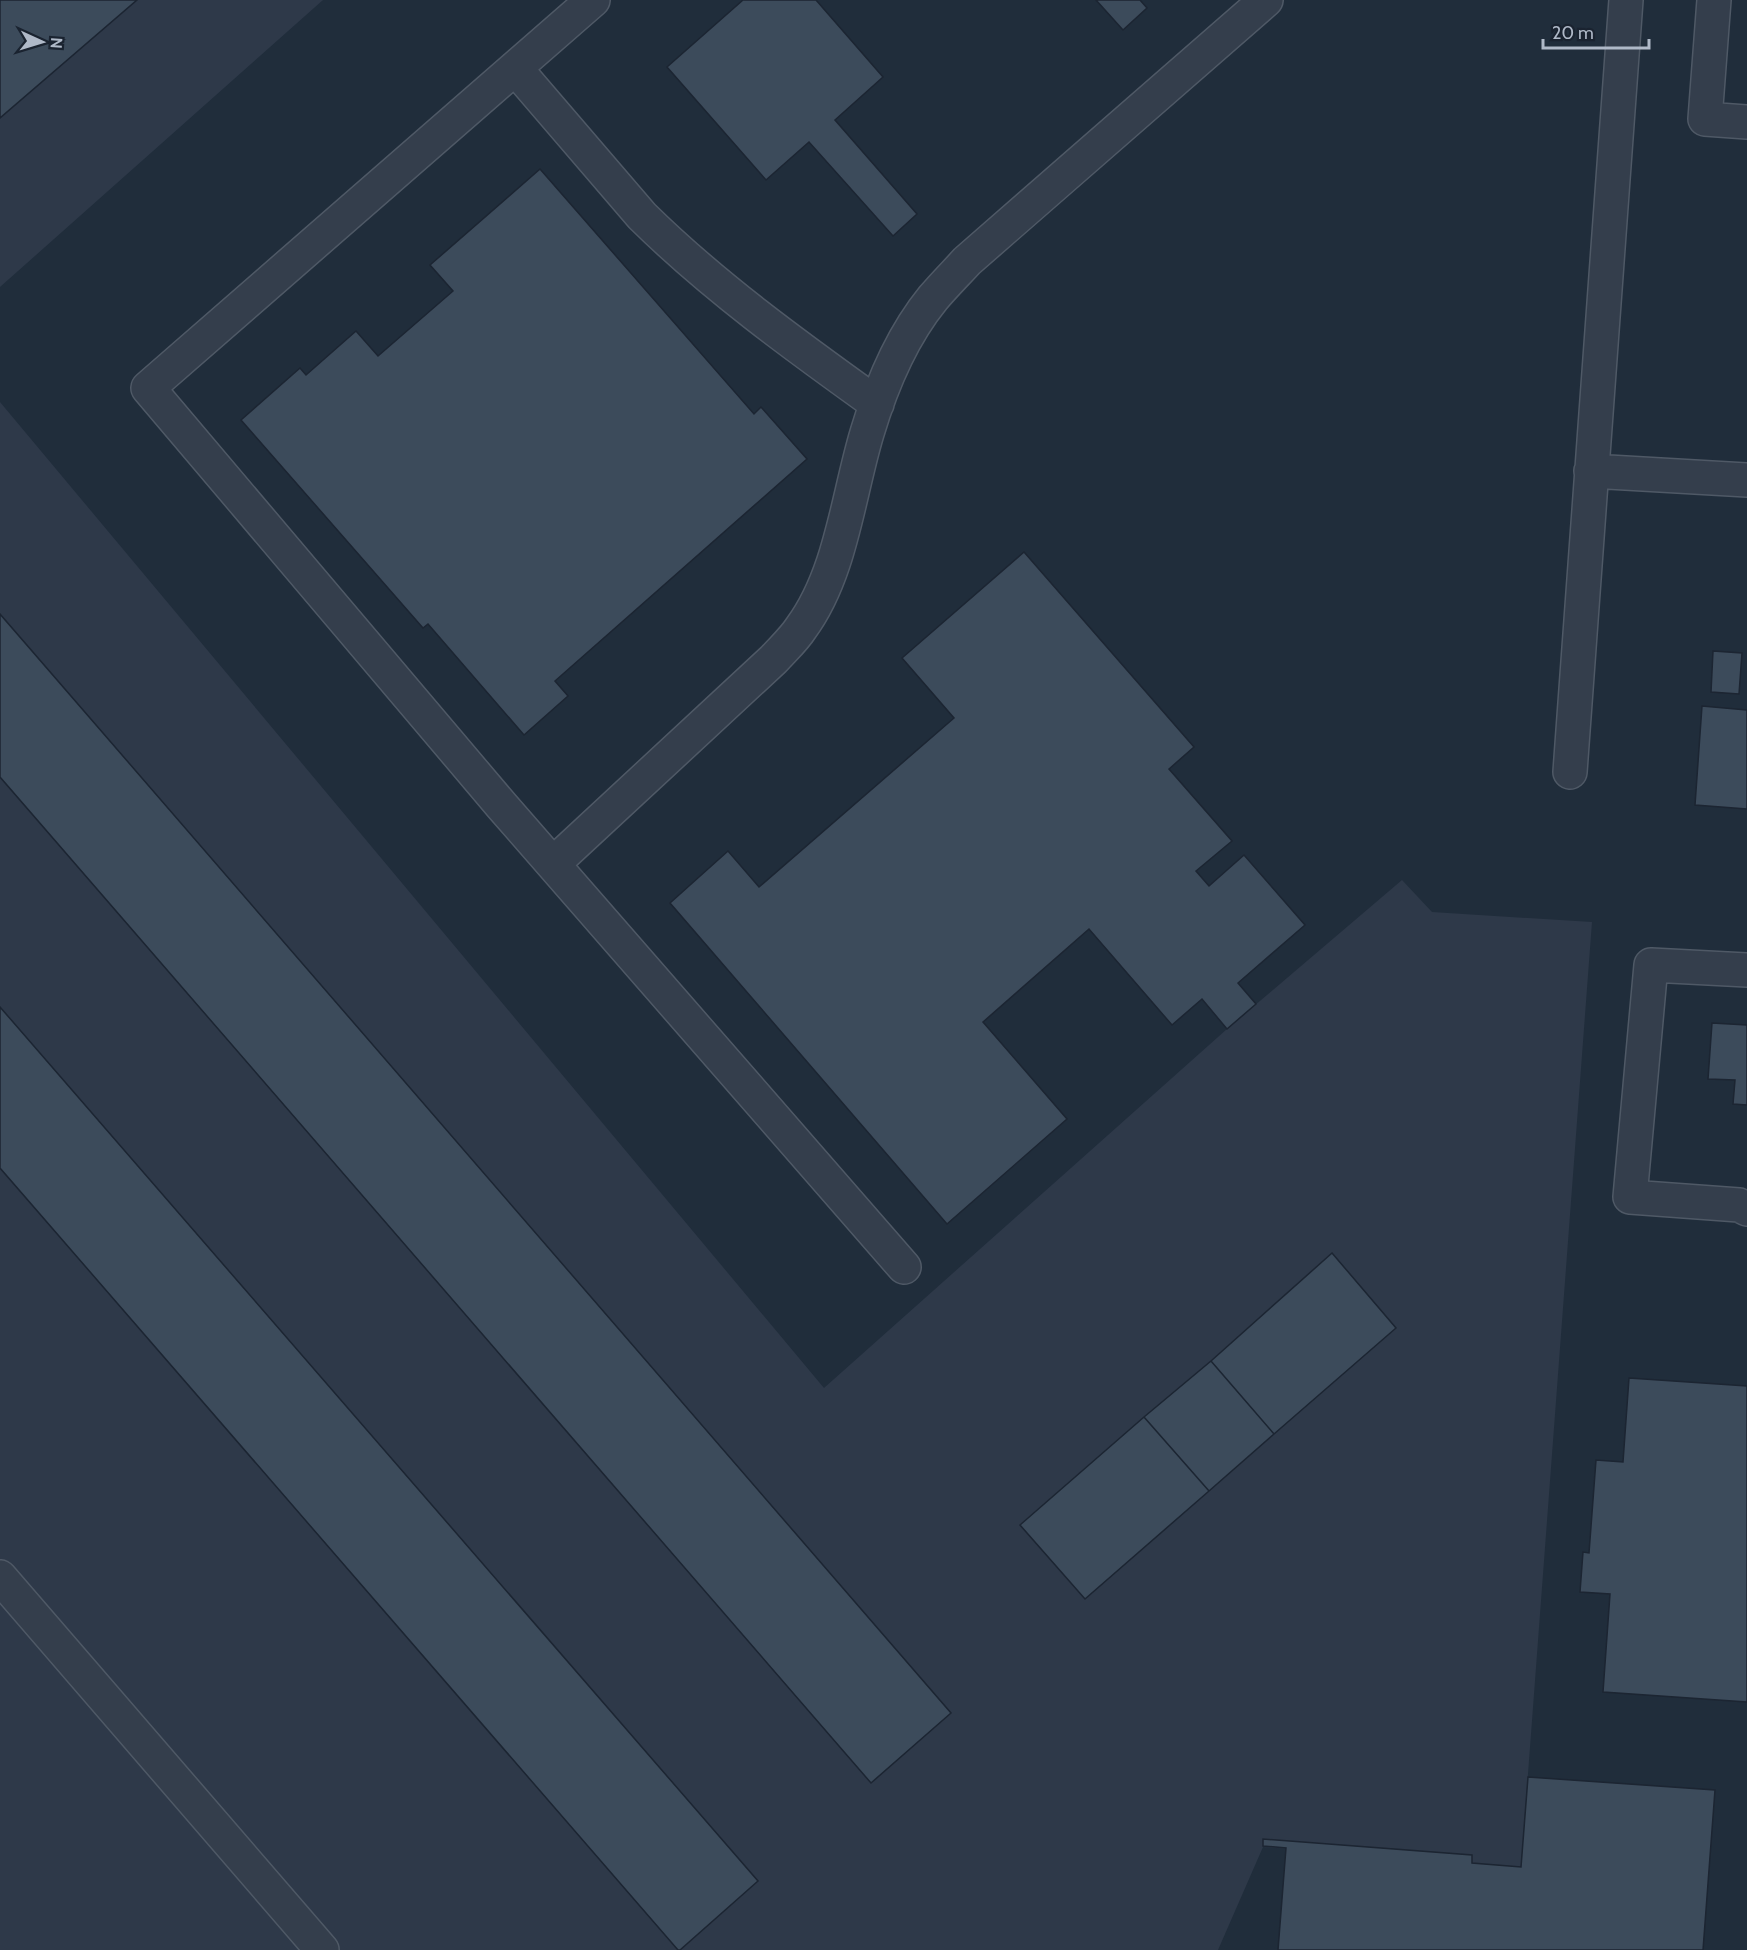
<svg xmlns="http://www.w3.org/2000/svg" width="1747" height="1950" font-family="Cabin,sans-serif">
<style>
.airport{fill:#2e3949}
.building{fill:#3c4b5b;stroke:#1c2532;stroke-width:1.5}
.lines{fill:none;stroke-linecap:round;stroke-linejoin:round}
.minor-casing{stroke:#4f5966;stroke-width:36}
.minor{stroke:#343e4c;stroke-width:33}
</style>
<rect width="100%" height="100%" fill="#202d3b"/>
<!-- airport -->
<path class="airport" d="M 0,0 L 323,0 L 0,287 Z
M 0,402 L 824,1388 L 1227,1029 L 1402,880 L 1432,912 L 1592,922 L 1521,1867 L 1263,1847 L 1218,1950 L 0,1950 Z"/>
<!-- building -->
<path class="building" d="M 0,0 L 137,0 L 0,118 Z
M 743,0 L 816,0 L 883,77 L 835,120 L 917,214 L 893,236 L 809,142 L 766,180 L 667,67 Z
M 1096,0 L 1140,0 L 1147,8 L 1123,30 Z
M 540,169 L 754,414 L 761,407 L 807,459 L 555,681 L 568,696 L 524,735 L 428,624 L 423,628 L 241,420 L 300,368 L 306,375 L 356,331 L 378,356 L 453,291 L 430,265 Z
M 1024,552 L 1194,747 L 1169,769 L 1232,841 L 1196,871 L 1209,886 L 1244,855 L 1305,925 L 1238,983 L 1256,1004 L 1227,1029 L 1202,999 L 1172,1025 L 1089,929 L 983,1022 L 1067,1119 L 947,1224 L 670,903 L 728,851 L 759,887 L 954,718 L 902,658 Z
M 0,614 L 951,1713 L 871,1783 L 0,777 Z
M 1713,651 L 1742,653 L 1739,694 L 1711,692 Z
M 1702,706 L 1747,710 L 1747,809 L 1695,805 Z
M 0,1007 L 758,1881 L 680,1950 L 678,1950 L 0,1168 Z
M 1712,1023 L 1747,1025 L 1747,1105 L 1733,1104 L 1735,1080 L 1708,1079 Z
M 1332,1253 L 1396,1328 L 1274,1434 L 1211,1361 Z
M 1211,1361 L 1274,1434 L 1209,1491 L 1144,1417 Z
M 1629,1378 L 1747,1386 L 1747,1702 L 1603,1692 L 1610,1594 L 1580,1592 L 1583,1552 L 1589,1553 L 1596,1460 L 1623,1462 Z
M 1144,1417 L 1209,1491 L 1085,1599 L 1020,1525 Z
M 1528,1777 L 1715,1790 L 1703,1950 L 1278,1950 L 1286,1848 L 1263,1846 L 1263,1839 L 1472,1855 L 1472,1863 L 1521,1867 Z"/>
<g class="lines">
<!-- minor casing -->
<g class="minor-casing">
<path id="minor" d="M 593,0 L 148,388 L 502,806 L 904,1267
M 1714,0 L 1705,119 L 1747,122
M 515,68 L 642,216 C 713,286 796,346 877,404
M 1591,471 L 1747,480
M 1570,772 L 1626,0
M 553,864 L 774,659 C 783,649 794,639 801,628 C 841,574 848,496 867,433 C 881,386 902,336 933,298 C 944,285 956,273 967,261 L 1266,0
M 1747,970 L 1651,965 L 1630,1197 L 1739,1205 L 1747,1209
M 0,1577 L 322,1950"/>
</g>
<!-- minor -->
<use href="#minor" class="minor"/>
</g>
<!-- north arrow -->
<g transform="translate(42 42) rotate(94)" stroke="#1a2330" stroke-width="4.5" paint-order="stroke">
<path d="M0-4.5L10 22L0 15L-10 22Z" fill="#afb9c8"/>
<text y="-9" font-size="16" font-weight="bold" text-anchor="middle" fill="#afb9c8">N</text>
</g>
<!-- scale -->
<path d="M1543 39v9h106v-9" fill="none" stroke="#afb9c8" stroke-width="3"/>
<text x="1552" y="39" font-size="18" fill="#afb9c8" stroke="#1a2330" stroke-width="4.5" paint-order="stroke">20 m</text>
</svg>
